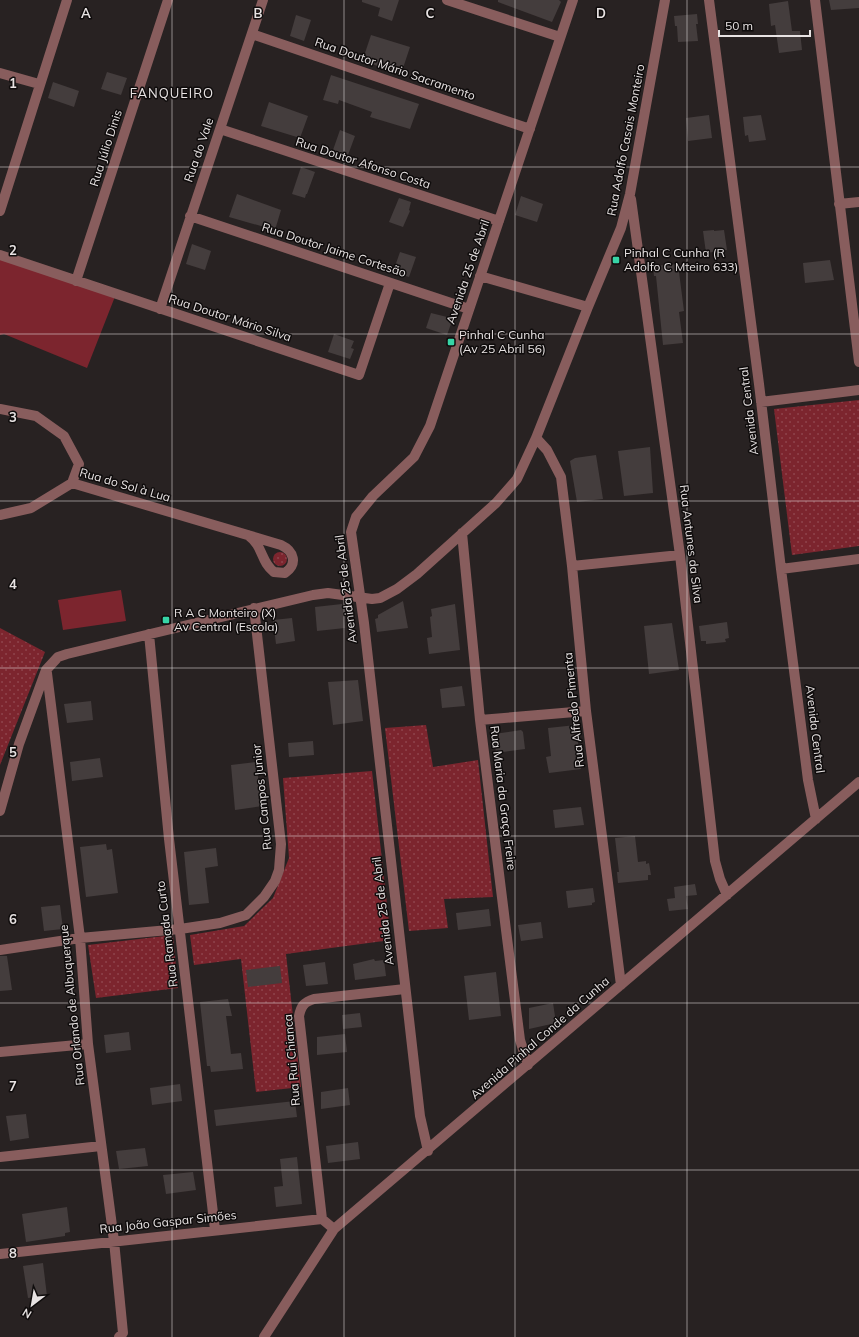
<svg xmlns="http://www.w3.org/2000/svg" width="859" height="1337" font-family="Mulish,sans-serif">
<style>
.grass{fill:url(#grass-dots)}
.park{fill:#7c252e}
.building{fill:#443d3d}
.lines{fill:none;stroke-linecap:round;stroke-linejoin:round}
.minor{stroke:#885d5d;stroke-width:10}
.grid{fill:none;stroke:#e8e3e3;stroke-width:1;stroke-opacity:0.55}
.poi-dot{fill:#37d4a6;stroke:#0f0c0c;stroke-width:1.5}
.labels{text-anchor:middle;stroke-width:3;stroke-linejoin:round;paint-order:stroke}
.street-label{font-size:12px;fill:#e8e3e3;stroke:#0f0c0c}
.poi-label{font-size:12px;fill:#e8e3e3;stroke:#0f0c0c;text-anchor:start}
.neighbourhood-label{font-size:13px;letter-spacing:1px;fill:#e8e3e3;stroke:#0f0c0c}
.grid-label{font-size:13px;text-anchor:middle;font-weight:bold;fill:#e8e3e3;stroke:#0f0c0c;stroke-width:3;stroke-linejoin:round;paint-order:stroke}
</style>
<defs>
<pattern id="grass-dots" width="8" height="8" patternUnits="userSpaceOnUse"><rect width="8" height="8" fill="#7c252e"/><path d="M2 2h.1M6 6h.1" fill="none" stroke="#8f444c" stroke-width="1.8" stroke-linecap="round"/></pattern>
</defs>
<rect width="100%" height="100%" fill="#282222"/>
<!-- grass -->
<path class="grass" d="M 859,400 L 859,546 L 792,555 L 774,409 Z
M273 559a7 7 0 1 1 14 0a7 7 0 1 1-14 0Z
M 0,628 L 45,652 L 0,765 Z
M 426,725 L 433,767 L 478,760 L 493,897 L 444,899 L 448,928 L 409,931 L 385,728 Z
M 372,771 L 391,940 L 286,954 L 301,1087 L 256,1092 L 241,959 L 194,965 L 190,935 L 244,926 L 273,898 L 289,858 L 283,778 Z
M 173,935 L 178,988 L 96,998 L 88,945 Z"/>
<!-- park -->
<path class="park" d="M 0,255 L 116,294 L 87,368 L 4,334 L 0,335 Z
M 121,590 L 126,621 L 63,630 L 58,600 Z"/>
<!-- building -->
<path class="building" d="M 362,0 L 399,0 L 392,21 L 378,16 L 380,8 L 362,2 Z
M 498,0 L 559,0 L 561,2 L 552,22 L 498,2 Z
M 829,0 L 859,0 L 859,8 L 831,10 Z
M 788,1 L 792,31 L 800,31 L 802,50 L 779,53 L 775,25 L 771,26 L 769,4 Z
M 697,14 L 698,24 L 696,24 L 698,41 L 678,42 L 677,26 L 675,26 L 674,16 Z
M 296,15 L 311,20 L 304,41 L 290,36 Z
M 371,35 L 410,47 L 401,74 L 369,63 L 370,61 L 363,59 Z
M 107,72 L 127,78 L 121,95 L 101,89 Z
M 331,75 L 419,104 L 410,129 L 370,117 L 372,112 L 339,100 L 338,104 L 323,100 Z
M 53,82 L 79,91 L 74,107 L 48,98 Z
M 269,102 L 308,116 L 300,138 L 261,126 Z
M 709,115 L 712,138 L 688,141 L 686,118 Z
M 761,115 L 766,140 L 749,142 L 748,135 L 745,136 L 743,117 Z
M 340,130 L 355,136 L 348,155 L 333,150 Z
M 301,167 L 315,172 L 307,194 L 306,194 L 305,198 L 292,194 Z
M 237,194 L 281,210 L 275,230 L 229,217 Z
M 521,196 L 543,204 L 537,222 L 515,215 Z
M 399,198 L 411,202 L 409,210 L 410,211 L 403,227 L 389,222 Z
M 714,230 L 714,231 L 724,230 L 727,250 L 706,253 L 703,231 Z
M 192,244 L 211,251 L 205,270 L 186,264 Z
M 400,252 L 416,257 L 409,277 L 393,272 Z
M 830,260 L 834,280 L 805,283 L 803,263 Z
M 678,264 L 684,311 L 679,312 L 683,343 L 663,345 L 656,276 L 654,276 L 653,266 Z
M 431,313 L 451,318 L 452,321 L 447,335 L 426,328 Z
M 334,334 L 354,341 L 351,348 L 354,349 L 350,359 L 328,352 Z
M 650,447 L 653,493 L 624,496 L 618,451 Z
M 596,455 L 603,499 L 577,502 L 570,461 L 575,458 Z
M 403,601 L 408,628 L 377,632 L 375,619 L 378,618 L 378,615 Z
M 342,604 L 345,628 L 317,631 L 315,607 Z
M 455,604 L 460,650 L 429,654 L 427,638 L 432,637 L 430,617 L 432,616 L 431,609 Z
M 292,618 L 295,641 L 276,644 L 273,620 Z
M 727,622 L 729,638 L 725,639 L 726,642 L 706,644 L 706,641 L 701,641 L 699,626 Z
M 672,623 L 679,670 L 649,674 L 644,626 Z
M 358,680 L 363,721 L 333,725 L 328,682 Z
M 462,686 L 465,706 L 442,708 L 440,689 Z
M 91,701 L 93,720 L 67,723 L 64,704 Z
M 576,725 L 581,769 L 549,773 L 546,757 L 551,756 L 548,728 Z
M 521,730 L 523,732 L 525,749 L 496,753 L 494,734 Z
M 313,741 L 314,755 L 289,757 L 288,743 Z
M 100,758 L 103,777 L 72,781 L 70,762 Z
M 256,762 L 262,806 L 235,810 L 231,765 Z
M 581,807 L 584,825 L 555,828 L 553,810 Z
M 635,836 L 638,862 L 646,861 L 646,864 L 649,863 L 651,875 L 648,875 L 648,880 L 618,883 L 617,872 L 619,872 L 615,838 Z
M 106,844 L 107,850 L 112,849 L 118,893 L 86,897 L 80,847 Z
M 216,848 L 218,866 L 205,868 L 209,903 L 189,905 L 184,852 Z
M 695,884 L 697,895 L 686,896 L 688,909 L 669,911 L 667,899 L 675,898 L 674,887 Z
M 593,888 L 595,902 L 592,903 L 592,905 L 568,908 L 566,891 Z
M 60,905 L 63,929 L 44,931 L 41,907 Z
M 489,909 L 491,926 L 458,930 L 456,913 Z
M 541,922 L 543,938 L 521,941 L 518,925 Z
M 0,956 L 7,956 L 12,990 L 0,991 Z
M 374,959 L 375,961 L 384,960 L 386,976 L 355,980 L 353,964 Z
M 325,962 L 328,984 L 306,986 L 303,965 Z
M 280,966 L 282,983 L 248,987 L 246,970 Z
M 496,972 L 501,1016 L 469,1020 L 464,976 Z
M 228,999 L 232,1016 L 226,1016 L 231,1054 L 241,1053 L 243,1069 L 211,1072 L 210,1066 L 207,1066 L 200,1002 Z
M 553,1003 L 556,1023 L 529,1029 L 529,1008 Z
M 360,1013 L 362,1027 L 343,1029 L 342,1015 Z
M 129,1032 L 131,1050 L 106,1053 L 104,1035 Z
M 345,1034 L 347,1052 L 317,1055 L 317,1037 Z
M 180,1084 L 182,1101 L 152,1105 L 150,1088 Z
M 348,1088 L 350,1105 L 321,1109 L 321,1092 Z
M 295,1101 L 297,1117 L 216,1126 L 214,1110 Z
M 26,1114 L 29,1138 L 10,1141 L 6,1116 Z
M 358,1142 L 360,1159 L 328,1163 L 326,1146 Z
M 145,1148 L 148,1166 L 119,1169 L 116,1151 Z
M 297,1157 L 302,1204 L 276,1207 L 274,1187 L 283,1186 L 280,1159 Z
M 193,1172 L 196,1190 L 166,1194 L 163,1175 Z
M 67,1207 L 70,1232 L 65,1233 L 65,1236 L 26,1242 L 22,1214 Z
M 43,1263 L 47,1296 L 28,1298 L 23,1266 Z"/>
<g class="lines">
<!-- minor -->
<path class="minor" d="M 447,0 L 560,37
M 709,0 L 759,384 L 781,569 L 808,780 L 816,819
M 815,0 L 859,362
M 252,34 L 530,129
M 0,73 L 39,84
M 220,129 L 499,221
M 631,199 L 680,555 L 715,861 L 720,879 L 727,895
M 839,204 L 859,202
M 0,211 L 67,0
M 190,216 L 469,309
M 0,255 L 359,375 L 390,283
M 480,276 L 588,307
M 76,281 L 168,0
M 160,309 L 263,0
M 761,402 L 859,390
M 0,409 L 36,416 L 64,436 L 79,464 L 72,483
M 536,438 L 547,450 L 561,477 L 572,566 L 586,711 L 621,985
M 0,515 L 31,508 L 72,483 L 281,545 C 294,551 298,564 285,573 L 274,572 C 260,561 264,547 248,535
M 462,533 L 480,720 L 506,930 L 520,1040 L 528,1065
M 572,566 L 680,555
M 781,569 L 859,559
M 149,634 L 169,839 L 215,1230
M 47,673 L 80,938 L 88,1044 L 114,1241 L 123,1333 L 119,1337
M 480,720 L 586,711
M 0,811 L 19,744 L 46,670 L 58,657 L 67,654 L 313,595 L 328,593 L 372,599 L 380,598 L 397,589 L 417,574 L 496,503 L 517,479 L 536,438 L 588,307 L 621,228 L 630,194 L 665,0
M 0,950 L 80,938 L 180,929 L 220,923 L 246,915 L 264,897 L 275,881 L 279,870 L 281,844 L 254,608
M 0,1052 L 88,1044
M 428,1151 L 420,1116 L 364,623 L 351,532 L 356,517 L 373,496 L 414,457 L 430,426 L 573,0
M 0,1157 L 101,1146
M 322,1219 L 299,1016 C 301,1006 304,1002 314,999 L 405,989
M 0,1254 L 322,1219 L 334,1229
M 264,1337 L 334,1229 L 859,782"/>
</g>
<!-- grid -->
<path class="grid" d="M 172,0 L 172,1337M 344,0 L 344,1337M 515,0 L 515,1337M 687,0 L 687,1337M 0,167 L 859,167M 0,334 L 859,334M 0,501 L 859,501M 0,668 L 859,668M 0,836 L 859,836M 0,1003 L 859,1003M 0,1170 L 859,1170"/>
<!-- markers -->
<g class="poi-dot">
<rect x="612" y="256" width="8" height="8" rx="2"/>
<rect x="447" y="338" width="8" height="8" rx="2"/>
<rect x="162" y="616" width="8" height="8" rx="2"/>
</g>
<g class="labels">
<!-- street labels -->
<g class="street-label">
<text transform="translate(395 69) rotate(19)" y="4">Rua Doutor Mário Sacramento</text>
<text transform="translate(626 140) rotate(-79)" y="4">Rua Adolfo Casais Monteiro</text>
<text transform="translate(106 148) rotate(-72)" y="4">Rua Júlio Dinis</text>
<text transform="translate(199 150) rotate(-71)" y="4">Rua do Vale</text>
<text transform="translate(363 163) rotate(18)" y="4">Rua Doutor Afonso Costa</text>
<text transform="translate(334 250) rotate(18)" y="4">Rua Doutor Jaime Cortesão</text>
<text transform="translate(468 272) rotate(-71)" y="4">Avenida 25 de Abril</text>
<text transform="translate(230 318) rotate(18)" y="4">Rua Doutor Mário Silva</text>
<text transform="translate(749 411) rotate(-97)" y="4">Avenida Central</text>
<text transform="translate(125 485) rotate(16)" y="4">Rua do Sol à Lua</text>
<text transform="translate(691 544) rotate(83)" y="4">Rua Antunes da Silva</text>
<text transform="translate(346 589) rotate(-97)" y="4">Avenida 25 de Abril</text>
<text transform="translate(574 710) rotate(-96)" y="4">Rua Alfredo Pimenta</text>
<text transform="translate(815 729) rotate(83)" y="4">Avenida Central</text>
<text transform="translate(262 797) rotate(-96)" y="4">Rua Campos Junior</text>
<text transform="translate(503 798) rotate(83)" y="4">Rua Maria da Graça Freire</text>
<text transform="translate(383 911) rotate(-97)" y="4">Avenida 25 de Abril</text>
<text transform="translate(167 934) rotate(-97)" y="4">Rua Ramada Curto</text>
<text transform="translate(72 1005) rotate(-96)" y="4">Rua Orlando de Albuquerque</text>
<text transform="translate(540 1038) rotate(-41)" y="4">Avenida Pinhal Conde da Cunha</text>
<text transform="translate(292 1060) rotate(-95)" y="4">Rua Rui Chianca</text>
<text transform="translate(168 1222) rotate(-6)" y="4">Rua João Gaspar Simões</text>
</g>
<!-- poi labels -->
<g class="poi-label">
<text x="624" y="257">Pinhal C Cunha (R<tspan x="624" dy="14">Adolfo C Mteiro 633)</tspan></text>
<text x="459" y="339">Pinhal C Cunha<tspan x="459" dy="14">(Av 25 Abril 56)</tspan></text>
<text x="174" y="617">R A C Monteiro (X)<tspan x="174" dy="14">Av Central (Escola)</tspan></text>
</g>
<!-- neighbourhood labels -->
<g class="neighbourhood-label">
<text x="172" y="98">FANQUEIRO</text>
</g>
</g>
<g class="grid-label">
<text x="86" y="18">A</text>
<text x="258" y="18">B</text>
<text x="430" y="18">C</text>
<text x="601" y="18">D</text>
<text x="13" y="88">1</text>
<text x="13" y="255">2</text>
<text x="13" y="422">3</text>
<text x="13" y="589">4</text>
<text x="13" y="757">5</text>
<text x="13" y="924">6</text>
<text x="13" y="1091">7</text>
<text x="13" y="1258">8</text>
</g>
<!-- north arrow -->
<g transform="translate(32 1305) rotate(211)" stroke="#0f0c0c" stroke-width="3" paint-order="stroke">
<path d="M0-3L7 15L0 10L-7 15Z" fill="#e8e3e3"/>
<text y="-6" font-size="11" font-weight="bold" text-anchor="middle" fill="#e8e3e3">N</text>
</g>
<!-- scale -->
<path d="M719 30v6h91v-6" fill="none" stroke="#e8e3e3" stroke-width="2"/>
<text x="725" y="30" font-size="12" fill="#e8e3e3" stroke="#0f0c0c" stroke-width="3" paint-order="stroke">50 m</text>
</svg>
